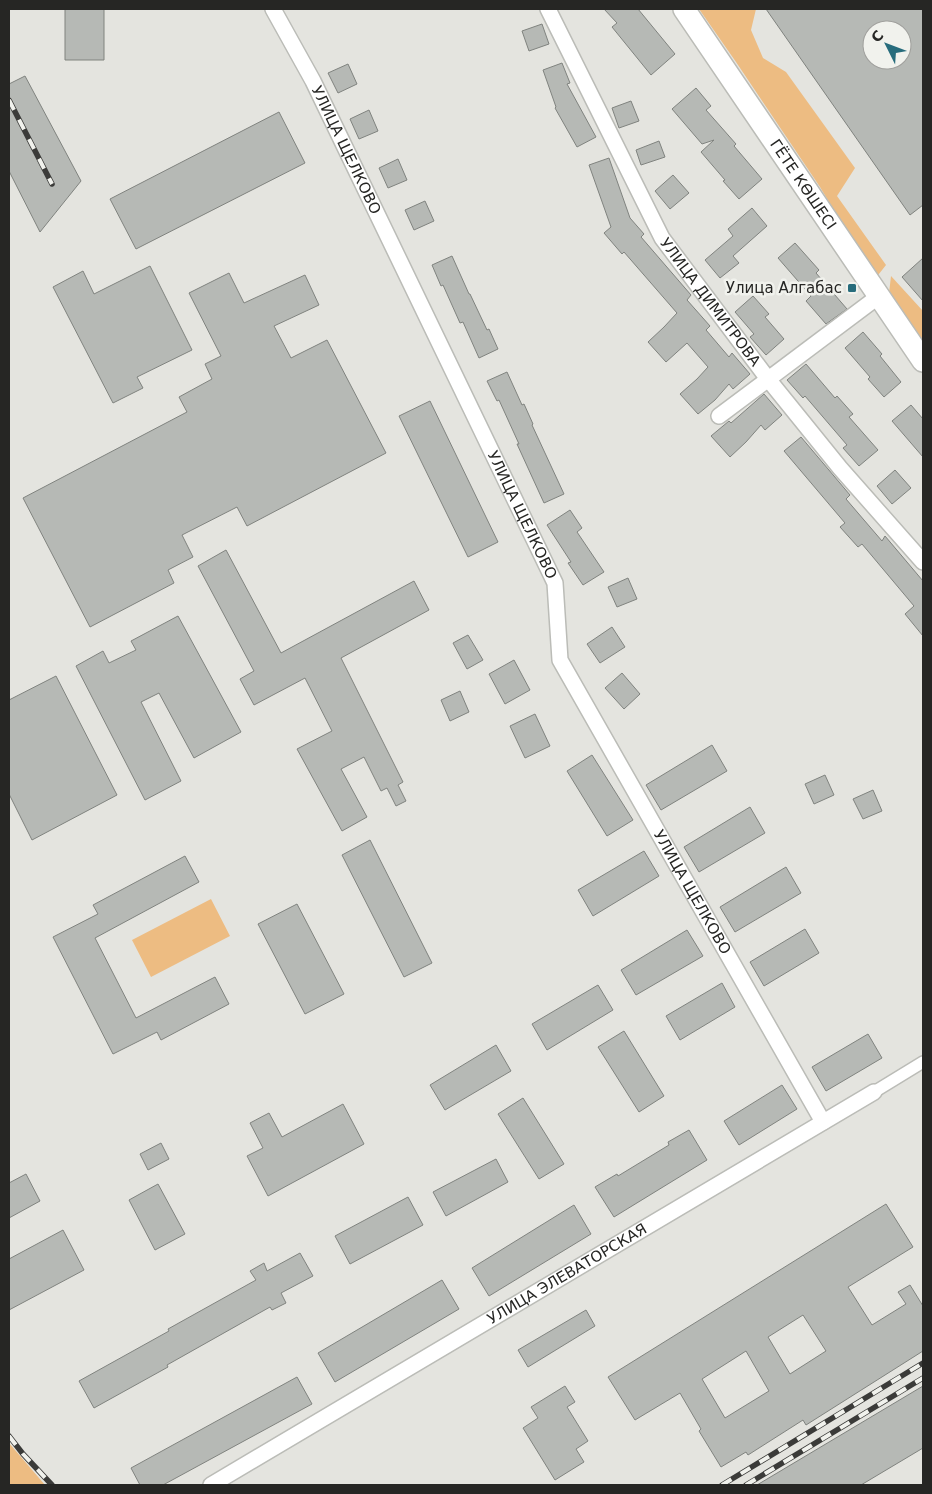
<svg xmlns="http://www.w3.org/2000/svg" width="932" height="1494" font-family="'DejaVu Sans',sans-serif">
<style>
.green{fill:#edbc82}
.building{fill:#b6b9b5;stroke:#80837f;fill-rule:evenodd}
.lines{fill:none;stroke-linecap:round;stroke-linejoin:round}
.pedestrian-casing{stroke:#bbbcb7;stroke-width:14}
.minor-casing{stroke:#bbbcb7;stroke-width:18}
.secondary-casing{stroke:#bbbcb7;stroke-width:24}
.pedestrian{stroke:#fff;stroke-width:11}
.minor{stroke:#fff;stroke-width:15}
.secondary{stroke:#fff;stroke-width:21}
.rail-casing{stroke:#3b3b39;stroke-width:5.5}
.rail{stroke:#f1f2ed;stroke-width:4;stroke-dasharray:11;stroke-linecap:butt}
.poi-dot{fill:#276c7c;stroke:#f1f2ed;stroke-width:2}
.labels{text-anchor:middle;stroke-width:5;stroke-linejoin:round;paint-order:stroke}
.street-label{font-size:15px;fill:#262624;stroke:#f1f2ed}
.poi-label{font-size:15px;fill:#262624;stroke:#f1f2ed;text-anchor:end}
</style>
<rect width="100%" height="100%" fill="#e4e4df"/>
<!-- green -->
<path class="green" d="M 699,9 L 756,9 L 751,30 L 763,58 L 786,72 L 855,168 L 837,196 L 886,265 L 875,279 L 820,187 L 736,62 Z
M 891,276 L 923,311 L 923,350 L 888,302 Z
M 211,899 L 230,936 L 151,977 L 132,940 Z
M 9,1443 L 45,1485 L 9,1485 Z"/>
<!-- building -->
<path class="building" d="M 65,9 L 104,9 L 104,60 L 65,60 Z
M 604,9 L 638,9 L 675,54 L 651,75 L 612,27 L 617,23 Z
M 766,9 L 923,9 L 923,205 L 910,215 ZM 872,30 L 902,30 L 902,60 L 872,60 Z
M 542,24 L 549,44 L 529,51 L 522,31 Z
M 562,63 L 570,83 L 567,84 L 596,137 L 577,147 L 555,108 L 556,107 L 543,70 Z
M 348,64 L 357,84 L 338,93 L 328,73 Z
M 25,76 L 81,181 L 40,232 L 9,171 L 9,84 Z
M 696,88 L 711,106 L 706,110 L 736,144 L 734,146 L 762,179 L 739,199 L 723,181 L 725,180 L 701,152 L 714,140 L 702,144 L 672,109 Z
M 631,101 L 639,121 L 619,128 L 612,108 Z
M 369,110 L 378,131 L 359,139 L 350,119 Z
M 279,112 L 305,163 L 136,249 L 110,199 Z
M 659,141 L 665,157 L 641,165 L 636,150 Z
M 609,158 L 630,218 L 644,234 L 641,237 L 691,295 L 687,300 L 710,326 L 706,330 L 729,357 L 732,353 L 750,374 L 733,389 L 729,384 L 715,400 L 698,414 L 680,394 L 697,379 L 708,367 L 687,343 L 666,362 L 648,342 L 664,327 L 677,313 L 624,252 L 622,254 L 604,233 L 611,227 L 589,165 Z
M 398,159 L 407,180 L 388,188 L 379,168 Z
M 673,175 L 689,193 L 670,209 L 655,191 Z
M 425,201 L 434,221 L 414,230 L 405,210 Z
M 752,208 L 767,226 L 733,256 L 739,263 L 720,278 L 705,260 L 733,236 L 728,229 Z
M 795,243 L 819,270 L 816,273 L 847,309 L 826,324 L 806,301 L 811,296 L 778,258 Z
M 452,256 L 469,294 L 470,294 L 487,330 L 489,329 L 498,349 L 479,358 L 463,322 L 460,323 L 443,285 L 441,286 L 432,265 Z
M 923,258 L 923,301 L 902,277 Z
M 150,266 L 192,350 L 137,377 L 143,388 L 113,403 L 53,287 L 83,271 L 94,294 Z
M 229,273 L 244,303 L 305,275 L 319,305 L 274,326 L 291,358 L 327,340 L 386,453 L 247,526 L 237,507 L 182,535 L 193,557 L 168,570 L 174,583 L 90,627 L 23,498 L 187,412 L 179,397 L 212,379 L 205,364 L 221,356 L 189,293 Z
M 753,296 L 769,314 L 765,317 L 784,339 L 766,355 L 750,337 L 754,334 L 735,312 Z
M 863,332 L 882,354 L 880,356 L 901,382 L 884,397 L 868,379 L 870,377 L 845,348 Z
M 806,364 L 835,398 L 837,396 L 853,414 L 849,417 L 878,450 L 859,466 L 843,448 L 847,445 L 805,396 L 803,398 L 787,380 Z
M 507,372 L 522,405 L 524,404 L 533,424 L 532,425 L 564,494 L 544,503 L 517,444 L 519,444 L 499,400 L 497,401 L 487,381 Z
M 764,394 L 782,415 L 765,430 L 761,425 L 746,442 L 730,457 L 711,436 L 729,421 L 731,423 Z
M 430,401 L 498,542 L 468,557 L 399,416 Z
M 911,405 L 923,419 L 923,457 L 892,421 Z
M 801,437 L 850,495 L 846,499 L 882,541 L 885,536 L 923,581 L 923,636 L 905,614 L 914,606 L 862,544 L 858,547 L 840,527 L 845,523 L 784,451 Z
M 895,470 L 911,488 L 892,504 L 877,486 Z
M 570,510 L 582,528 L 577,532 L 604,572 L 583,585 L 568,563 L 571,562 L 547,525 Z
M 226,550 L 281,653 L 414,581 L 429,610 L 341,658 L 403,782 L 398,785 L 406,801 L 396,806 L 387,788 L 381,791 L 364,757 L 341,769 L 367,817 L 342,831 L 297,749 L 332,731 L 305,678 L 254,705 L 240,679 L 254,671 L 198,566 Z
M 628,578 L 637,599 L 617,607 L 608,587 Z
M 178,616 L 241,732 L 194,758 L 159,693 L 141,702 L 181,781 L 145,800 L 76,666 L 103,651 L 109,663 L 136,650 L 131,641 Z
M 612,627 L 625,647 L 600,663 L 587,644 Z
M 468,635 L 483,660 L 467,669 L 453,643 Z
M 514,660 L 530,690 L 505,704 L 489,674 Z
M 622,673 L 640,694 L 624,709 L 605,688 Z
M 56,676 L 117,795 L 32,840 L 9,794 L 9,700 Z
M 460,691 L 469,712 L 450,721 L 441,700 Z
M 535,714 L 550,746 L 525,758 L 510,726 Z
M 712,745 L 727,771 L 661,810 L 646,785 Z
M 592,755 L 633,820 L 607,836 L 567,771 Z
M 825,775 L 834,795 L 814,804 L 805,784 Z
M 873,790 L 882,811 L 863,819 L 853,799 Z
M 750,807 L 765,833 L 699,872 L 684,847 Z
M 370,840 L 432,963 L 404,977 L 342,855 Z
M 644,851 L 659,876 L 593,916 L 578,890 Z
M 185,856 L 199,882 L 95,938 L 136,1018 L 215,977 L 229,1004 L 161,1040 L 157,1032 L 113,1054 L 53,937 L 98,914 L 93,905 Z
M 786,867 L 801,893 L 735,932 L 720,907 Z
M 297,904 L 344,994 L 305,1014 L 258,924 Z
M 805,929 L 819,953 L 764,986 L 750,962 Z
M 687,930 L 703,956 L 636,995 L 621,970 Z
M 722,983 L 735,1007 L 680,1040 L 666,1016 Z
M 598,985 L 613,1010 L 547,1050 L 532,1024 Z
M 624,1031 L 664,1096 L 639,1112 L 598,1047 Z
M 868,1034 L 882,1058 L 826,1091 L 812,1067 Z
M 496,1045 L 511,1071 L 445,1110 L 430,1085 Z
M 782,1085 L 797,1109 L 739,1145 L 724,1121 Z
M 523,1098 L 564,1164 L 539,1179 L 498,1114 Z
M 343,1104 L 364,1144 L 268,1196 L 247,1156 L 263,1148 L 250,1123 L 269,1113 L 282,1137 Z
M 689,1130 L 707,1160 L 614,1217 L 595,1187 L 617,1174 L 618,1176 L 669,1145 L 668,1142 Z
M 161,1143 L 169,1159 L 148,1170 L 140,1154 Z
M 496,1159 L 508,1182 L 446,1216 L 433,1192 Z
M 26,1174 L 40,1201 L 9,1218 L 9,1183 Z
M 158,1184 L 185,1234 L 155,1250 L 129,1200 Z
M 408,1197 L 423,1225 L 350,1264 L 335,1236 Z
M 886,1204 L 913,1247 L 848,1287 L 872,1325 L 906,1304 L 898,1292 L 910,1285 L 923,1306 L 923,1351 L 806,1425 L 803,1420 L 748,1455 L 746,1452 L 721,1467 L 699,1431 L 701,1429 L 680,1393 L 635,1420 L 608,1377 ZM 803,1315 L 826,1351 L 790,1374 L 768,1337 ZM 746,1351 L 769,1391 L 725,1418 L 702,1379 Z
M 574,1205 L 591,1234 L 489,1296 L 472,1268 Z
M 63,1230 L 84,1270 L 9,1310 L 9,1259 Z
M 300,1253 L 313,1276 L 281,1293 L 286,1303 L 272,1310 L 270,1307 L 167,1365 L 168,1367 L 94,1408 L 79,1381 L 169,1331 L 168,1329 L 256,1280 L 250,1271 L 264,1263 L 267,1271 Z
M 442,1280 L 459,1309 L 335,1382 L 318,1353 Z
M 586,1310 L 595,1326 L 528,1367 L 518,1350 Z
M 297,1377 L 312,1404 L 163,1485 L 140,1485 L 131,1468 Z
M 565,1386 L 575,1402 L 567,1407 L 588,1441 L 576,1449 L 584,1462 L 555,1480 L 523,1428 L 538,1418 L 531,1407 Z
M 923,1386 L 923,1448 L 861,1485 L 757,1485 Z"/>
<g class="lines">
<!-- pedestrian casing -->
<g class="pedestrian-casing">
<path id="pedestrian" d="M 874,1092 L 923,1062"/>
</g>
<!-- minor casing -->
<g class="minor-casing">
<g id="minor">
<path id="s1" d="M 273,9 L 313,81 L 555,583 L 560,660 L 823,1122"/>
<path id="s2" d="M 548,9 L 662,238 L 768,379 L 840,468 L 923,562"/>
<path d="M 719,416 L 879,296"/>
<path id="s3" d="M 211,1485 L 874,1092"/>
</g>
</g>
<!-- secondary casing -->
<g class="secondary-casing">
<g id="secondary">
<path id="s4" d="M 684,9 L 923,361"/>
</g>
</g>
<!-- pedestrian -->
<use href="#pedestrian" class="pedestrian"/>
<!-- minor -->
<use href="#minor" class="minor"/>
<!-- secondary -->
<use href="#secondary" class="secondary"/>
<!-- rail casing -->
<g class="rail-casing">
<path id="rail" d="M 9,100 L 52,184
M 9,1436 L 23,1454 L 52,1485
M 722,1485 L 923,1363
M 746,1485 L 923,1378"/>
</g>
<!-- rail -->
<use href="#rail" class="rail"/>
</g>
<!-- markers -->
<rect class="poi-dot" x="847" y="283" width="10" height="10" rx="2.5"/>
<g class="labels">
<!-- street labels -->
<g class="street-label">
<text dy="5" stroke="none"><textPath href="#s1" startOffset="159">УЛИЦА ЩЕЛКОВО</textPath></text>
<text dy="5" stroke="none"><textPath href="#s4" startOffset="212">ГЁТЕ КӨШЕСІ</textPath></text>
<text dy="5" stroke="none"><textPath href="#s2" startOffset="336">УЛИЦА ДИМИТРОВА</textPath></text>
<text dy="5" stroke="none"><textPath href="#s1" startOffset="564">УЛИЦА ЩЕЛКОВО</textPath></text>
<text dy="5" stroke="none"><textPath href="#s1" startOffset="984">УЛИЦА ЩЕЛКОВО</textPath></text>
<text dy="5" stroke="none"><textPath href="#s3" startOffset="414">УЛИЦА ЭЛЕВАТОРСКАЯ</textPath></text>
</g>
<!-- poi labels -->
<g class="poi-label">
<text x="842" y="293">Улица Алгабас</text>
</g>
</g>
<!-- border -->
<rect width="932" height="1494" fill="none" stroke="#262624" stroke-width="20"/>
<!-- north arrow -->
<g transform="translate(887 45) rotate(312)"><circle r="24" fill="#f1f2ed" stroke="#a0a09d"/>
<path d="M0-4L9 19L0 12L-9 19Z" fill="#276c7c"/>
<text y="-8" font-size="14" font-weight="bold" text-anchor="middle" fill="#262624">С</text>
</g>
</svg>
